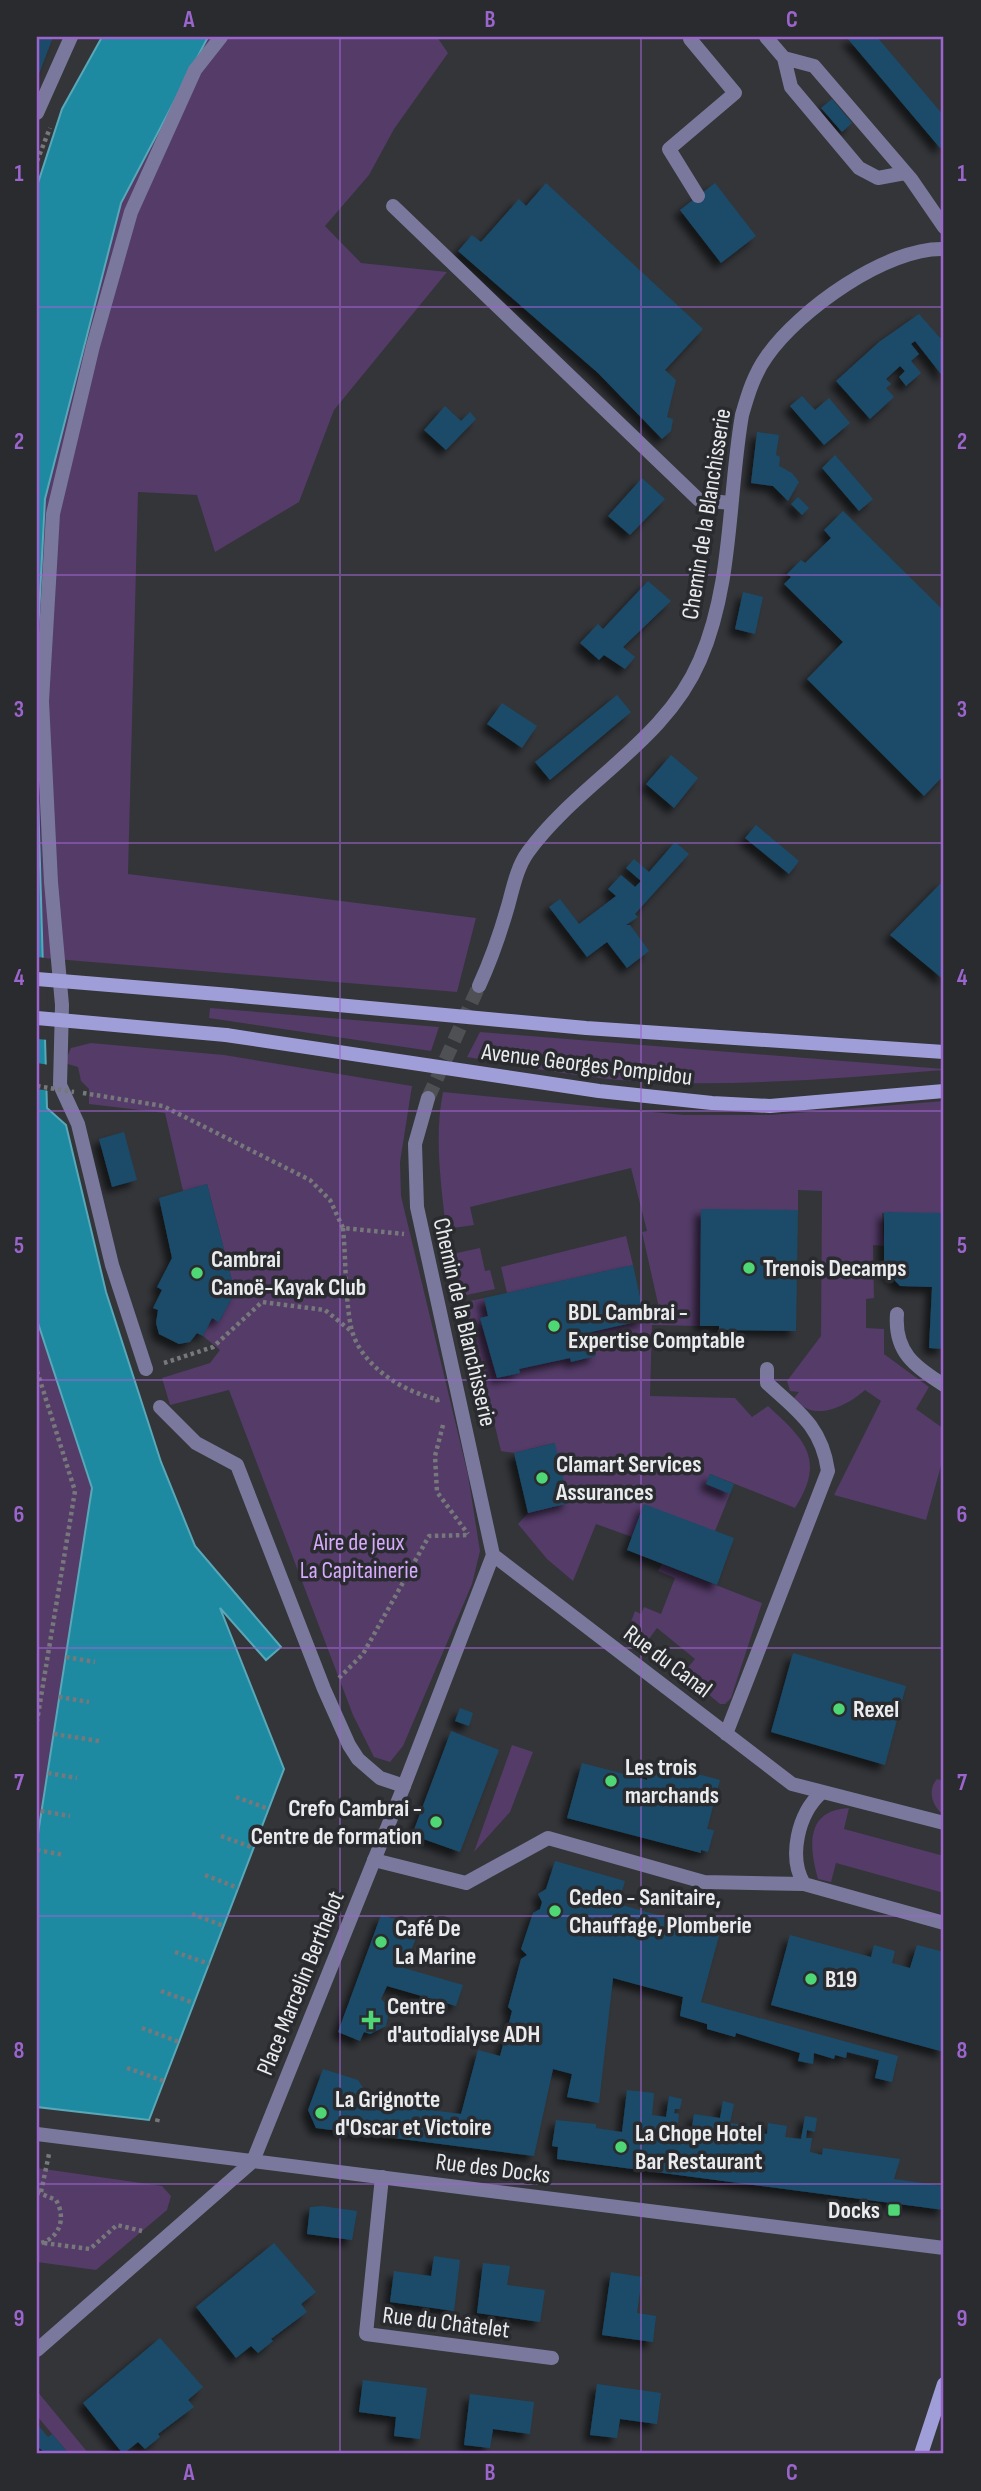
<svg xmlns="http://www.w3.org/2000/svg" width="981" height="2491" font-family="'Sofia Sans Condensed',sans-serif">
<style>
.green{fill:#543b68}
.water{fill:#1d8aa2;stroke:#5aa7b8;stroke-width:2}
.pier{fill:#333539}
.building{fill:#1b4b6a;filter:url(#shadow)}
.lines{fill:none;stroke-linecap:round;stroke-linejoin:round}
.street-tunnel{stroke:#4e5054;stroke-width:14;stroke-dasharray:14 7;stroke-linecap:butt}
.path{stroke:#76787b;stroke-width:4.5;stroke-dasharray:3.5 3.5;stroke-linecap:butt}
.lane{stroke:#7a799d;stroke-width:14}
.street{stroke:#7a799d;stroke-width:14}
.secondary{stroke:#a09ed8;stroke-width:14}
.path-bridge{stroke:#76787b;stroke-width:4.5;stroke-dasharray:3.5 3.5;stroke-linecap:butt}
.secondary-bridge{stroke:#a09ed8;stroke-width:14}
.grid{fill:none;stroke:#9c65cd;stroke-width:2;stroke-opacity:0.55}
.poi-dot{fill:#4fd675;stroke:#292b2f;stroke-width:2.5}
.labels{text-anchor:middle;stroke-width:7;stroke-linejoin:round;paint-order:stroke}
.street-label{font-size:24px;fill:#e9ebed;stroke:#292b2f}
.poi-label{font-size:24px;font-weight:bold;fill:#e9ebed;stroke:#292b2f;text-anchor:start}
.park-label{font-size:24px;fill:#d6aafc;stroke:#292b2f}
.neatline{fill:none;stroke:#9c65cd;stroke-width:2.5}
.grid-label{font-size:23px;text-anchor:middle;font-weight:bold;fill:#9c65cd}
</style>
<defs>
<filter id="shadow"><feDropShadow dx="-6" dy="6" stdDeviation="3.5" flood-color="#0009"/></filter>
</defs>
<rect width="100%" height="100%" fill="#333539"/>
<!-- green -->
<path class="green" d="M 208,37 L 437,37 L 448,53 L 394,129 L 369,175 L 325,226 L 361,263 L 447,272 L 334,410 L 299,502 L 215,552 L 197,495 L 138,492 L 128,874 L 476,918 L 457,992 L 43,958 L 37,652 L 45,499 L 121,203 Z
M 210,1008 L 439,1027 L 431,1051 L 209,1018 Z
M 480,1032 L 944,1069 L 944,1070 C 854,1077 763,1085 673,1083 C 604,1082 534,1069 467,1057 Z
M 91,1043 L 224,1055 L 412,1086 L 400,1162 L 401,1196 L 468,1475 L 480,1551 L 472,1584 L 403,1746 L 390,1762 L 374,1757 L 353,1715 L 229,1390 L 170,1405 L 162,1378 L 210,1363 L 220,1350 L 203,1336 L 212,1318 L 219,1322 L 235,1292 L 207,1184 L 183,1191 L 165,1113 L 89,1104 L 89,1089 L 81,1081 L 78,1067 L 64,1063 L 71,1048 Z
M 443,1092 L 684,1115 L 770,1115 L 944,1101 L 944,1213 L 882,1213 L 884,1246 L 873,1245 L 874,1298 L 866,1299 L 866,1328 L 884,1329 L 884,1354 L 929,1387 L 916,1409 L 944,1429 L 944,1455 L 926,1520 L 834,1495 L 881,1401 L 865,1390 C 847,1406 813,1424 794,1398 L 799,1392 L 790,1391 L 787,1381 L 821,1336 L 822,1191 L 798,1190 L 798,1210 L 701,1210 L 700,1326 L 652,1325 L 650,1396 L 735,1398 L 752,1417 L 768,1406 C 805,1440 826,1459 795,1508 L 710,1474 L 706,1484 L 730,1494 L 715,1531 L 632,1537 L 596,1524 L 573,1581 L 547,1559 L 518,1524 L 528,1513 L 554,1443 L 514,1453 L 501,1451 L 465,1302 L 484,1298 L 488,1316 L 480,1318 L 497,1378 L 519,1373 L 519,1369 L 570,1358 L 571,1362 L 596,1356 L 591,1332 L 661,1317 L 642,1232 L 647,1231 L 631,1168 L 470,1207 L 474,1225 L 446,1229 C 441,1184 434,1137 443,1092 Z
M 626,1236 L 633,1265 L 507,1293 L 501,1267 Z
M 480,1248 L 485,1271 L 490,1270 L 495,1289 L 462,1296 L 452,1254 Z
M 37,1320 L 92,1488 L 37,1840 Z
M 662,1564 L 762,1603 L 731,1698 L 725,1704 L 720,1704 L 683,1673 L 695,1659 L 657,1628 L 646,1643 L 628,1630 L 635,1611 L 641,1614 L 644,1607 L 661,1614 L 675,1578 L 658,1571 Z
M 512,1745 L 533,1752 L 510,1812 L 474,1852 Z
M 937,1779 L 944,1781 L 944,1815 C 932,1807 927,1790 937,1779 Z
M 849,1808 L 844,1829 L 944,1856 L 944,1893 L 836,1863 L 831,1882 L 818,1879 C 809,1847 805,1810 849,1808 Z
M 37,2168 L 162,2186 L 171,2196 L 167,2210 L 96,2270 L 37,2262 Z
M 37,2391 L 89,2454 L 69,2454 L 37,2416 Z"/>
<!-- water -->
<path class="water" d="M 102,37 L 208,37 L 121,203 L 45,499 L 37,652 L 37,186 L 62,109 Z
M 37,759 L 47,1108 L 66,1125 L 106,1292 L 161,1462 L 195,1546 L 281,1647 L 266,1660 L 220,1608 L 284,1769 L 149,2120 L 37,2107 L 37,1840 L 92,1488 L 37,1320 Z"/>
<!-- pier -->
<path class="pier" d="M 37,957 L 46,958 L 49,1040 L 37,1039 Z
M 37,1063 L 49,1065 L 50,1091 L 37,1089 Z"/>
<!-- building -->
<path class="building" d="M 37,37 L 53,37 L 37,79 Z
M 851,37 L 877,37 L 944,116 L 944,144 L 940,148 L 848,39 Z
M 832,99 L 852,123 L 842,132 L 821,108 Z
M 546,183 L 703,329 L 665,370 L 676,380 L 667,417 L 673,419 L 671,431 L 662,439 L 598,373 L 458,251 L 472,235 L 481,242 L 519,199 L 526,206 Z
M 715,183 L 756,236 L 721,263 L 680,210 Z
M 919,314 L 940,338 L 944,335 L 944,378 L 915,341 L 911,344 L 919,354 L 911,361 L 921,373 L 906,386 L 899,377 L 905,371 L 900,366 L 886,379 L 891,384 L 886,388 L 894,397 L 870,419 L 836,381 L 879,342 Z
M 802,396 L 815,410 L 829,398 L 850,423 L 824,445 L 790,406 Z
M 445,406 L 461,421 L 470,412 L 476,419 L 446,450 L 424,430 Z
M 757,432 L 779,435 L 776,455 L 780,457 L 779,466 L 792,473 L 799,482 L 788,501 L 773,486 L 751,483 Z
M 835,455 L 873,499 L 859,511 L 822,468 Z
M 642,478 L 665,499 L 630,535 L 608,516 Z
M 798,497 L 809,508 L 802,515 L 791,504 Z
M 843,511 L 944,611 L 944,775 L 924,796 L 807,679 L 843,642 L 784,584 L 791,577 L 787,574 L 801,560 L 805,563 L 831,538 L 824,530 Z
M 648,581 L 671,601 L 623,647 L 635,657 L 625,669 L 604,655 L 599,660 L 580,643 L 598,624 L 603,629 Z
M 743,592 L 763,597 L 755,634 L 735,629 Z
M 617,695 L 631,712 L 550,780 L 535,762 Z
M 502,703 L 537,726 L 522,748 L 487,724 Z
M 671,755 L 698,778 L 674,808 L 646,784 Z
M 756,825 L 799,861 L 789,874 L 745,838 Z
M 675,842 L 689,854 L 635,914 L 638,917 L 626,925 L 630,925 L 649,951 L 627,968 L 607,942 L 587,957 L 549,907 L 560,899 L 579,924 L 616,896 L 608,889 L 621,875 L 635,887 L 641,881 L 626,868 L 634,859 L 649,872 Z
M 944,880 L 944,980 L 890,935 Z
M 124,1132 L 137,1180 L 112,1187 L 99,1139 Z
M 207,1184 L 235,1292 L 219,1322 L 212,1318 L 203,1336 L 197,1333 L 190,1342 L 179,1344 L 159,1334 L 156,1323 L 158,1310 L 153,1308 L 162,1290 L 157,1287 L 172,1258 L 159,1198 Z
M 701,1209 L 798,1210 L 796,1331 L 719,1330 L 719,1326 L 700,1326 Z
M 884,1212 L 944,1213 L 944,1349 L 929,1348 L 932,1287 L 900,1286 L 884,1269 Z
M 633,1265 L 645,1320 L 591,1332 L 596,1356 L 571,1362 L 570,1358 L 519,1369 L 520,1373 L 497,1378 L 480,1318 L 488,1316 L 484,1298 Z
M 555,1443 L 569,1503 L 528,1513 L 514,1453 Z
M 710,1474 L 734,1484 L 730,1494 L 706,1484 Z
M 644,1504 L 734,1538 L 717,1585 L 627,1550 Z
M 793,1653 L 906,1686 L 885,1765 L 771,1732 Z
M 460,1708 L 473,1713 L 469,1726 L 455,1721 Z
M 451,1731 L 499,1750 L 460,1852 L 412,1835 Z
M 652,1762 L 720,1780 L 707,1829 L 714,1830 L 708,1852 L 701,1850 L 701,1853 L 567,1818 L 582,1763 L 647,1780 Z
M 555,1861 L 625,1881 L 618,1904 L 720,1932 L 701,2002 L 898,2056 L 892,2082 L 875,2078 L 879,2060 L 847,2052 L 846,2058 L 835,2055 L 834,2059 L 814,2053 L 813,2064 L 798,2061 L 800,2053 L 736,2033 L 735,2037 L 707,2029 L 707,2024 L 680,2016 L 683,1997 L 613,1978 L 599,2103 L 567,2097 L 572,2074 L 553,2069 L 534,2156 L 316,2128 L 308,2110 L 323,2069 L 358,2080 L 369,2097 L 367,2108 L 384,2104 L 461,2114 L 478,2050 L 500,2056 L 512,2011 L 508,2007 L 521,1959 L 527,1955 L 521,1949 L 533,1913 L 540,1909 L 542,1902 L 538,1894 L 546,1889 Z
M 381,1915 L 421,1926 L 404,1968 L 463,1985 L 456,2006 L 387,1986 L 381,1999 L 390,2007 L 386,2026 L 370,2034 L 364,2032 L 360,2041 L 338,2032 Z
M 790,1935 L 871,1957 L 874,1945 L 895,1951 L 892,1963 L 910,1968 L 917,1945 L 944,1952 L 944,2052 L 771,2005 Z
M 627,2090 L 654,2093 L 652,2115 L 666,2117 L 669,2096 L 682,2099 L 680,2109 L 675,2109 L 674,2113 L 679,2114 L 677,2131 L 691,2133 L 694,2114 L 720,2118 L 723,2101 L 734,2104 L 730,2123 L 753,2126 L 752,2132 L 767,2134 L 768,2123 L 787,2126 L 785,2137 L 801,2139 L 805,2116 L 817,2118 L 815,2132 L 807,2130 L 806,2138 L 812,2138 L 810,2152 L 822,2155 L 823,2148 L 900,2159 L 894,2179 L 944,2186 L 944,2210 L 557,2159 L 558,2147 L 552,2146 L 556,2120 L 596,2124 L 596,2128 L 622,2132 Z
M 322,2206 L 357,2211 L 352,2240 L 307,2234 L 310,2207 Z
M 274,2243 L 316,2292 L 301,2304 L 307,2312 L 271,2339 L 273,2341 L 258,2353 L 251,2346 L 236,2358 L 196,2307 Z
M 434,2256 L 460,2260 L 454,2311 L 390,2302 L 394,2271 L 431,2276 Z
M 483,2263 L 510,2266 L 507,2285 L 545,2290 L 540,2322 L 477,2313 Z
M 611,2272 L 642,2277 L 637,2313 L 656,2316 L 653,2342 L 602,2335 Z
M 160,2338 L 203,2387 L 188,2400 L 194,2407 L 158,2434 L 160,2437 L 145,2449 L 138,2442 L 123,2454 L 83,2403 Z
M 363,2380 L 427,2388 L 420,2439 L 394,2436 L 396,2417 L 359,2412 Z
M 597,2384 L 661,2393 L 657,2424 L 620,2419 L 617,2438 L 590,2435 Z
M 470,2394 L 534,2402 L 530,2434 L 493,2429 L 490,2448 L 464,2445 Z
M 37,2424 L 48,2437 L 52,2434 L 69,2454 L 46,2454 L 37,2446 Z"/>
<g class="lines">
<!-- street-tunnel -->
<path class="street-tunnel" d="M 428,1098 L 479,986"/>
<!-- path -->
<path class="path" d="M 37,161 L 50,128
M 83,1093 L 163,1106 L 310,1180 L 330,1200 L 343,1228 L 404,1234
M 343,1228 C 346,1258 345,1304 352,1331 C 362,1366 403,1392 437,1399 L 438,1403
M 164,1363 L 213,1347 L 262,1302 L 325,1310 L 351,1331
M 37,1371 L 75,1491 L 37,1721
M 443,1425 L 435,1456 L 437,1492 L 468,1534
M 66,1657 L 95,1662
M 339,1678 L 363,1654 L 429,1536 L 468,1535
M 59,1697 L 89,1702
M 54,1734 L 99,1741
M 48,1773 L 77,1778
M 236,1797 L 269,1809
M 41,1811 L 70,1816
M 221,1836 L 254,1848
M 37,1850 L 64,1855
M 205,1875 L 238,1888
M 192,1914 L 224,1926
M 175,1952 L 209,1964
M 161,1991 L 194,2003
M 142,2028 L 179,2042
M 127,2068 L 164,2081
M 157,2122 L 158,2118
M 37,2192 L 56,2200 C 67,2219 59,2240 37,2244
M 41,2192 L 49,2154
M 44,2243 L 90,2249 L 117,2225 L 142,2231"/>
<!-- lane -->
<path class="lane" d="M 692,37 L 690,39 L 735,93 L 669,149 L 698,196
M 766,37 L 784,58 L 791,87 L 859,168 L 878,178 L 905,173
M 784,58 L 814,66 L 911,179 L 944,227
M 393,206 L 699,500 L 731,503
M 897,1314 C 894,1352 915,1367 944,1385
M 146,1369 L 112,1265 L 78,1124 L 60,1085 L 62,1005 L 51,882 L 42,701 L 53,514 L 93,346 L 131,212 L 195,70 L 221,37
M 160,1407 L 196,1443 L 237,1465 L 324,1689 L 349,1745 L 358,1759 L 380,1778 L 404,1786
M 374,1860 L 466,1883 L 548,1838 L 704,1882 L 804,1884
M 382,2177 L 366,2334 L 552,2358"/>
<!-- street -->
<path class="street" d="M 37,113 L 71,37
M 479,986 C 491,960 500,934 508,906 C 513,888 517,867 528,852 C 579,782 665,742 700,660 C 733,584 728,496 742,415 C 748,394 754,374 767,356 C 799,310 887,247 944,249
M 428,1098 L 415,1144 L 417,1207 L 493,1555
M 493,1555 L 792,1784 L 944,1823
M 726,1734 L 828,1471 C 822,1427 798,1411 767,1383 L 767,1369
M 821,1793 C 798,1814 788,1857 804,1884 L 944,1923
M 37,2134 L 944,2248
M 37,2350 L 253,2161 L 404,1786 L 493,1555"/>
<!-- secondary -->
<path class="secondary" d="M 230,995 L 586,1028 L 944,1052
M 226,1035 L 599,1091 L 712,1103 L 770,1106 L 944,1091
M 921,2454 L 944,2384"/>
<!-- path-bridge -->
<path class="path-bridge" d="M 37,1086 L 74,1092"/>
<!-- secondary-bridge -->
<path class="secondary-bridge" d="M 37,979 L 230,995
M 37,1018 L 226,1035"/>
</g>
<!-- grid -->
<path class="grid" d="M 340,37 L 340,2454M 641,37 L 641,2454M 37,307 L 944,307M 37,575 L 944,575M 37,843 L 944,843M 37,1111 L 944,1111M 37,1380 L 944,1380M 37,1648 L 944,1648M 37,1916 L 944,1916M 37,2184 L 944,2184"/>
<!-- markers -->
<g class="poi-dot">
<circle cx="749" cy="1268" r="7"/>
<circle cx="197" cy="1273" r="7"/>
<circle cx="554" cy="1326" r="7"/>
<circle cx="542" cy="1478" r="7"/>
<circle cx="839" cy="1709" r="7"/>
<circle cx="611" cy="1781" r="7"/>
<circle cx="436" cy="1822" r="7"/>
<circle cx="555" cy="1911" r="7"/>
<circle cx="381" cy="1942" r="7"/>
<circle cx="811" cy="1979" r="7"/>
<path d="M367.5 2009.5h7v7h7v7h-7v7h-7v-7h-7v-7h7z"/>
<circle cx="321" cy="2113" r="7"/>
<circle cx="621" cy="2147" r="7"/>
<rect x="887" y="2203" width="14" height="14" rx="3.5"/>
</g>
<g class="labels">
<!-- street labels -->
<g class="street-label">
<text transform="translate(706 514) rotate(-81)" y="8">Chemin de la Blanchisserie</text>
<text transform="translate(587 1064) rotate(7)" y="8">Avenue Georges Pompidou</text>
<text transform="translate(465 1322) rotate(77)" y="8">Chemin de la Blanchisserie</text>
<text transform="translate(668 1661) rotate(37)" y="8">Rue du Canal</text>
<text transform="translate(300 1983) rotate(-68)" y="8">Place Marcelin Berthelot</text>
<text transform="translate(493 2168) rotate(7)" y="8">Rue des Docks</text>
<text transform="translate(446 2322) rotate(7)" y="8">Rue du Châtelet</text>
</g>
<!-- poi labels -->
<g class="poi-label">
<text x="211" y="1267">Cambrai<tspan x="211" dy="28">Canoë-Kayak Club</tspan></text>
<text x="763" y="1276">Trenois Decamps</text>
<text x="568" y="1320">BDL Cambrai -<tspan x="568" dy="28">Expertise Comptable</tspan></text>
<text x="556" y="1472">Clamart Services<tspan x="556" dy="28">Assurances</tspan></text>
<text x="853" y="1717">Rexel</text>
<text x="625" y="1775">Les trois<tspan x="625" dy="28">marchands</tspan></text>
<text x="422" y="1816" text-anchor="end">Crefo Cambrai -<tspan x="422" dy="28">Centre de formation</tspan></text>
<text x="569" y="1905">Cedeo - Sanitaire,<tspan x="569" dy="28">Chauffage, Plomberie</tspan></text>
<text x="395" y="1936">Café De<tspan x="395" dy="28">La Marine</tspan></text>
<text x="825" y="1987">B19</text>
<text x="387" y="2014">Centre<tspan x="387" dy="28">d'autodialyse ADH</tspan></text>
<text x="335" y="2107">La Grignotte<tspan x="335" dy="28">d'Oscar et Victoire</tspan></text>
<text x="635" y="2141">La Chope Hotel<tspan x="635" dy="28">Bar Restaurant</tspan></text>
<text x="880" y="2218" text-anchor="end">Docks</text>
</g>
<!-- park labels -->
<g class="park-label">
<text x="359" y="1550">Aire de jeux<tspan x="359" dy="28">La Capitainerie</tspan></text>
</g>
</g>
<!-- border -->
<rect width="981" height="2491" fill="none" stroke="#292b2f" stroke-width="77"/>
<rect x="38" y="38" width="904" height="2414" class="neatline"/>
<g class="grid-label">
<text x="189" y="27">A</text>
<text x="490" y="27">B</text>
<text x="792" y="27">C</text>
<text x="19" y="181">1</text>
<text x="962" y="181">1</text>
<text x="19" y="449">2</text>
<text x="962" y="449">2</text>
<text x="19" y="717">3</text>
<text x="962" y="717">3</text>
<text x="19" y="985">4</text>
<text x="962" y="985">4</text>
<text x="19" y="1253">5</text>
<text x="962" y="1253">5</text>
<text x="19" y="1522">6</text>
<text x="962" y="1522">6</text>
<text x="19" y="1790">7</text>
<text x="962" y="1790">7</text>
<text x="19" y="2058">8</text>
<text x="962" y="2058">8</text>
<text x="19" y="2326">9</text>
<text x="962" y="2326">9</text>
<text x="189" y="2480">A</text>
<text x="490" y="2480">B</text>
<text x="792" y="2480">C</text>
</g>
</svg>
